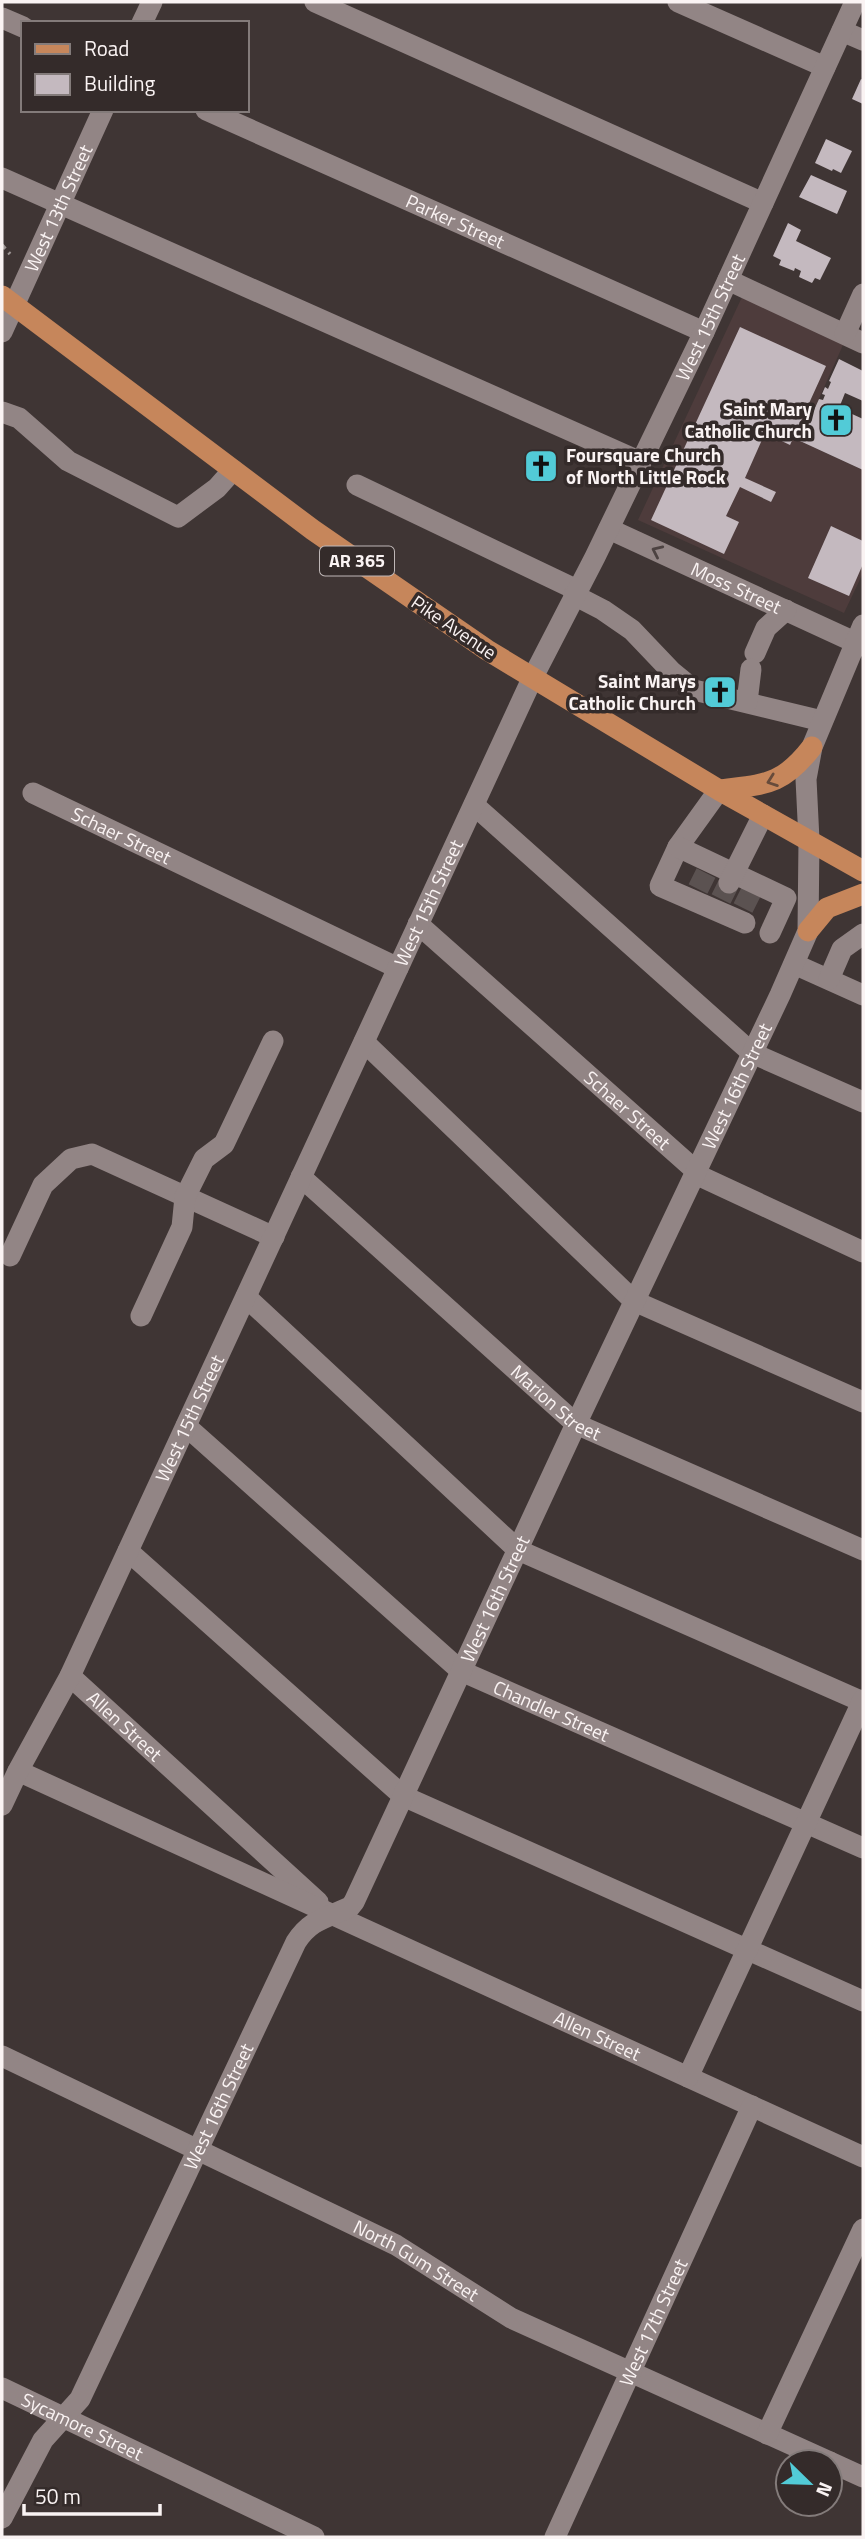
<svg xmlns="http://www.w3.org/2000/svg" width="865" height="2539" font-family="'Titillium Web',sans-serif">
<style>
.built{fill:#4e3c3c}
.building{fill:#c4b9bf}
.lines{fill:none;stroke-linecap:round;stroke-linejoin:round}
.minor-tunnel{stroke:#5b5251;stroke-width:21;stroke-dasharray:21 10;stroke-linecap:butt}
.path{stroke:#9e9695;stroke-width:3.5;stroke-dasharray:5 5;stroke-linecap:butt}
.minor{stroke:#928585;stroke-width:21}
.major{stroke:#c6865b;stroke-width:21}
.oneway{stroke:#4c4241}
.oneway2{stroke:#674b3b}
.labels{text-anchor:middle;stroke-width:7;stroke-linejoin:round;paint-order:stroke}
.shield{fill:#342b2a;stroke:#bfb7b7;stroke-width:2}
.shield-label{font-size:18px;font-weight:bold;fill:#faf3f3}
.street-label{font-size:19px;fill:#faf3f3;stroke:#342b2a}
.poi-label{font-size:19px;font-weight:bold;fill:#faf3f3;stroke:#342b2a;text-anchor:end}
</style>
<rect width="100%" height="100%" fill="#3f3534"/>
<!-- built -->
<path class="built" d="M 742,297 L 843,345 L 800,441 L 863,470 L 863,573 L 844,613 L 638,520 Z"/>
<!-- building -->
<path class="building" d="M 861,79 L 863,80 L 863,104 L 852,99 Z
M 826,139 L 852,151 L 841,173 L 833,169 L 832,171 L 815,163 Z
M 811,175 L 847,191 L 837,214 L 799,197 Z
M 788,223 L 801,230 L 796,241 L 831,258 L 820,280 L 815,278 L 812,283 L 799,277 L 801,271 L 795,268 L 794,271 L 779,265 L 781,260 L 773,256 Z
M 740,327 L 826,366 L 790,445 L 765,433 L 745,478 L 776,492 L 771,502 L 740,487 L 726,516 L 739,522 L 724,554 L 651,520 Z
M 839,359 L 863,371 L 863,401 L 845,393 L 839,408 L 863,419 L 863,470 L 800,441 L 819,399 L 823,400 L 825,395 L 822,394 L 825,387 L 828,389 L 831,382 L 829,381 Z
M 831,526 L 863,541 L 863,564 L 849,596 L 808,578 Z"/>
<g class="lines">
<!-- minor-tunnel -->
<path class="minor-tunnel" d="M 698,889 L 706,873
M 721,899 L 729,883
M 743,908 L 751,892"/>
<!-- path -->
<path class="path" d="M 2,245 L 10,254"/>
<!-- minor -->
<g class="minor">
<path d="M 315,2 L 763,203"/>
<path d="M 678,2 L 825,67"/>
<path d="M 2,18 L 23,27"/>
<path d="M 142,23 L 152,2"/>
<path d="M 842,31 L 863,40"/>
<path id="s1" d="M 206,110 L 704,332"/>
<path d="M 2,178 L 641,462"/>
<path d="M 728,280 L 863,343"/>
<path id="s2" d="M 2,332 L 103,110"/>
<path d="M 845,334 L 863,294"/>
<path d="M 2,412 L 19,418 L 68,461 L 178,517 L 217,488 L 233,470"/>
<path d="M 357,485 L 577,590"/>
<path id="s3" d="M 609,529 L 863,646"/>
<path d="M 574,595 L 603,610 L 632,630 L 672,672 L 694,690 L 822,721"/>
<path d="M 755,653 L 766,628 L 786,610"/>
<path d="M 747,702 L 751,669"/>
<path d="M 719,790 L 678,847 L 660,886 L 745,923"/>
<path id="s4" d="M 33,793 L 398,968"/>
<path d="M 474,805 L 752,1053 L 863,1102"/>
<path d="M 678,847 L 786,898 L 770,933"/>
<path d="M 729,883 L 763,815"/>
<path id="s5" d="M 418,924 L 704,1178 L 863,1252"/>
<path d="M 794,964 L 863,995"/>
<path d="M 829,979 L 842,949 L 863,934"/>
<path d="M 364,1042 L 634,1301 L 863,1402"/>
<path id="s6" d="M 301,1177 L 576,1424 L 863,1550"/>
<path d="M 10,1256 L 43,1185 L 71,1159 L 92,1154 L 274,1237"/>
<path d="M 246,1297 L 518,1550 L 863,1702"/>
<path d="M 141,1316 L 182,1227 L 185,1197 L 204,1159 L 224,1144 L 273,1041"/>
<path id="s7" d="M 186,1426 L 461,1671 L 863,1848"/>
<path d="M 128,1551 L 403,1796 L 863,2001"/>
<path id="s8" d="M 70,1676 L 318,1902"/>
<path id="s9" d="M 18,1771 L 863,2157"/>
<path id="s10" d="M 2,1805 L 18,1771 L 70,1676 L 532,679 L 595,557 L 704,332 L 855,2"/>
<path id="s11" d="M 2,2056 L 396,2245 L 511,2318 L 830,2462"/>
<path d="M 688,2077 L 863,1700"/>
<path id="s12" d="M 2,2388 L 314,2537"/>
<path d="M 767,2434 L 863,2229"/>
<path d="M 830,2462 L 863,2477"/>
<path id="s13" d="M 2,2518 L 43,2440 L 80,2399 L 296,1942 C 311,1919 327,1918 350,1907 L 354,1902 L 576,1424 L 780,995 L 808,931 L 809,840 L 806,779 L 812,747 L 863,625"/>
<path id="s14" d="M 555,2537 L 752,2106"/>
</g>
<!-- major -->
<path class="major" d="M 2,296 L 313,530 L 487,650 L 719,790 L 863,871
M 719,790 C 765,784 782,786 812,747
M 808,931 L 827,908 L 863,894"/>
</g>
<!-- one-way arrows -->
<defs><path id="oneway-chevron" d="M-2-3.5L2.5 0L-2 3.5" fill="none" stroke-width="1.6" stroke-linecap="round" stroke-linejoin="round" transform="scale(1.75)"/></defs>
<use class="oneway" href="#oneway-chevron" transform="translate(657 551) rotate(-155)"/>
<use class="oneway2" href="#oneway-chevron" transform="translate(772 781) rotate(160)"/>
<!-- icons -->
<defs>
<g id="church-square" transform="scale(1.75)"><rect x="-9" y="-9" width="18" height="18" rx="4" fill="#52cbd7" stroke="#342b2a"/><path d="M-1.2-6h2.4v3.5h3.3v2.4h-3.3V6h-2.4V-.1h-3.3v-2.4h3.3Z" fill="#111"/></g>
</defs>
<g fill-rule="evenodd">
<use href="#church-square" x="836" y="420"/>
<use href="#church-square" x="541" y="466"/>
<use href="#church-square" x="720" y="692"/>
</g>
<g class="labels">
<!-- shield labels -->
<rect class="shield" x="320" y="546.5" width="74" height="29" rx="5"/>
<g class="shield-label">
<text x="357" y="567">AR 365</text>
</g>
<!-- street labels -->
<g class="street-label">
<text dy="7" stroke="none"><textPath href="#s2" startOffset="136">West 13th Street</textPath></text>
<text dy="7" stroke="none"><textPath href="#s1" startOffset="273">Parker Street</textPath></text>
<text dy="7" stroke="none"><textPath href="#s10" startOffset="1648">West 15th Street</textPath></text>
<text dy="7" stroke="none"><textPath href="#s3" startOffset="140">Moss Street</textPath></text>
<text transform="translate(454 627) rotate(34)" y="7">Pike Avenue</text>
<text dy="7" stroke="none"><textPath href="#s4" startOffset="98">Schaer Street</textPath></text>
<text dy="7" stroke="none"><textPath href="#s10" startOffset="998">West 15th Street</textPath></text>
<text dy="7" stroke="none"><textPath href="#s13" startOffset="1622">West 16th Street</textPath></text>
<text dy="7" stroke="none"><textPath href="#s5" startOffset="280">Schaer Street</textPath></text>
<text dy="7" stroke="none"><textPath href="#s6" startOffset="341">Marion Street</textPath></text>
<text dy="7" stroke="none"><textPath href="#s10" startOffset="430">West 15th Street</textPath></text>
<text dy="7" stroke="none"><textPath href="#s13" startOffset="1055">West 16th Street</textPath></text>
<text dy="7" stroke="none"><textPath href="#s7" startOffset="467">Chandler Street</textPath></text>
<text dy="7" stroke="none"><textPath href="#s8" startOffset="74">Allen Street</textPath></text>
<text dy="7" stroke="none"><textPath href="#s9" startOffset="637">Allen Street</textPath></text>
<text dy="7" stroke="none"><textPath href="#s13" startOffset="467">West 16th Street</textPath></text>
<text dy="7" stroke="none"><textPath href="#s11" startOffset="462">North Gum Street</textPath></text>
<text dy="7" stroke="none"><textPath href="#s14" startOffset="236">West 17th Street</textPath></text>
<text dy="7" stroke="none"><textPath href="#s12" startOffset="89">Sycamore Street</textPath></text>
</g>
<!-- poi labels -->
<g class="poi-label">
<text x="812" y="416">Saint Mary<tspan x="812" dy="22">Catholic Church</tspan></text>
<text x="566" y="462" text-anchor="start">Foursquare Church<tspan x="566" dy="22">of North Little Rock</tspan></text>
<text x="696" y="688">Saint Marys<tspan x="696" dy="22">Catholic Church</tspan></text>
</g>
</g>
<!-- border -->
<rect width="865" height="2539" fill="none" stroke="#faf3f3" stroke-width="7"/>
<!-- legend -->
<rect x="21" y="21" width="228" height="91" fill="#342b2a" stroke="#837b7a" stroke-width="2"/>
<rect x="35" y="44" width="35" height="10" fill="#c6865b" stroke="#837b7a" stroke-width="2"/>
<text x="84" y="56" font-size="21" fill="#faf3f3">Road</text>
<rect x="35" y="74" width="35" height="21" fill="#c4b9bf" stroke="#837b7a" stroke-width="2"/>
<text x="84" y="91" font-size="21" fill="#faf3f3">Building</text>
<!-- north arrow -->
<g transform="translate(809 2483) rotate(113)"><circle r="33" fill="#342b2a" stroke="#837b7a" stroke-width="2"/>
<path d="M0-5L12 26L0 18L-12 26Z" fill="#52cbd7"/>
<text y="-10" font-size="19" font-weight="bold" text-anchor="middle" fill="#faf3f3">N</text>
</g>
<!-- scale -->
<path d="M24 2504v10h136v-10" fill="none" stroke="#faf3f3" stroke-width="3.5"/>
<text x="35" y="2504" font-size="21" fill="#faf3f3" stroke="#342b2a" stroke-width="5" paint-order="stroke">50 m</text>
</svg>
